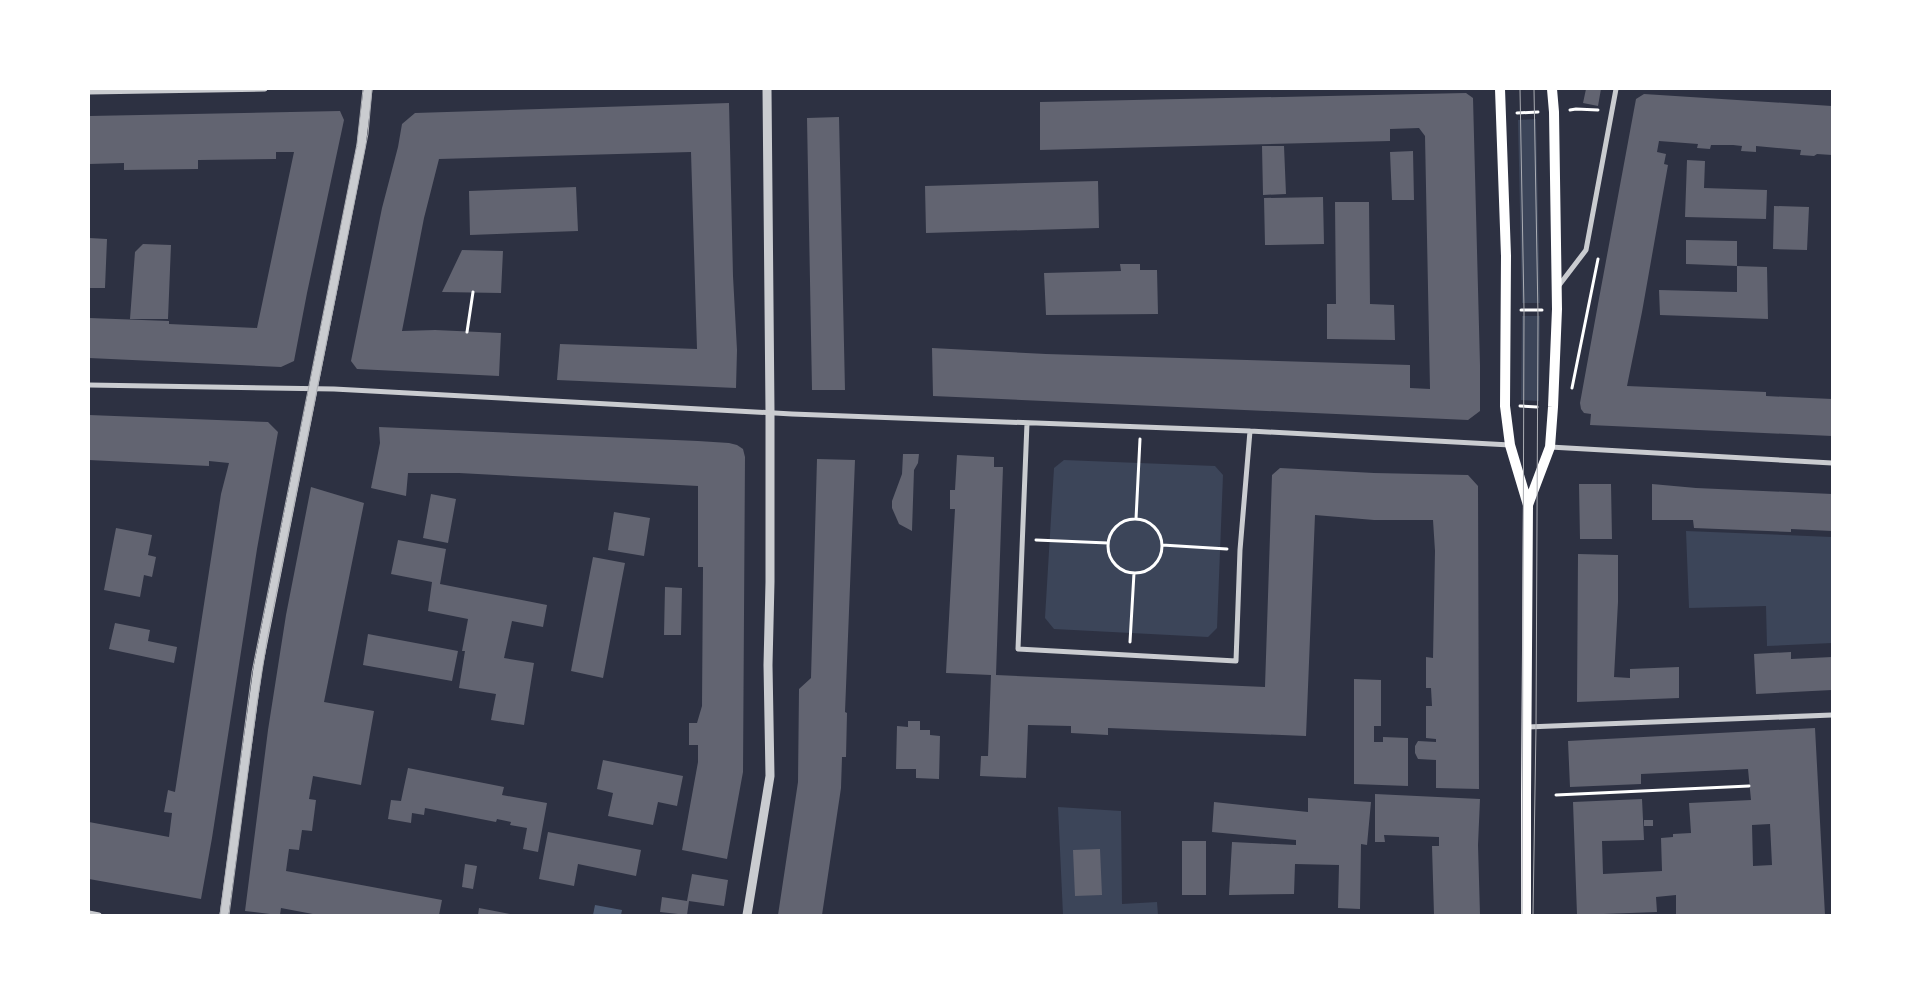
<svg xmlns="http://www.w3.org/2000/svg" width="1921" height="1004" font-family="'Archivo Narrow',sans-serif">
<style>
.green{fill:#3c4559}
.water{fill:#4f5d75}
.building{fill:#626471;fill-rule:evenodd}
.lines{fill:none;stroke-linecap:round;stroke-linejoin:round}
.path{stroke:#fff;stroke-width:3}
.minor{stroke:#caccd0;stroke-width:5}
.tertiary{stroke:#caccd0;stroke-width:9}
.secondary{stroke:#fff;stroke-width:10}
.tram{stroke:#abadb3;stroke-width:1}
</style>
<rect width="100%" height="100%" fill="#2d3142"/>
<!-- green -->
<path class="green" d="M 1536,119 L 1540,303 L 1522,303 L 1518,120 Z
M 1522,316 L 1540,316 L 1539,401 L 1521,400 Z
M 1064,460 L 1215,466 L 1223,475 L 1217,628 L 1208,637 L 1054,629 L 1045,618 L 1054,468 Z
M 1686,531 L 1832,537 L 1832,643 L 1767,646 L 1766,606 L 1689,608 Z
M 1058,807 L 1121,811 L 1122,904 L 1157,902 L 1158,915 L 1063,915 Z"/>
<!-- water -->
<path class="water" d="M 595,905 L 622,910 L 621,915 L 593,915 Z"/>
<!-- building -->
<path class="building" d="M 1586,89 L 1601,89 L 1598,106 L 1583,103 Z
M 1466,93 L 1473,98 L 1480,365 L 1480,411 L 1468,420 L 933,396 L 932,348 L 1046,354 L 1410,365 L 1410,388 L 1430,389 L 1425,136 L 1419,128 L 1390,129 L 1390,141 L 1040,150 L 1040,102 Z
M 1644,94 L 1832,106 L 1832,155 L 1817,154 L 1814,156 L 1800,155 L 1801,150 L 1756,146 L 1756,152 L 1741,151 L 1742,146 L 1733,145 L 1711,145 L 1710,149 L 1697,148 L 1698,144 L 1659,141 L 1657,152 L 1666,154 L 1664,164 L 1668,165 L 1642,312 L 1627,386 L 1766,392 L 1766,396 L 1832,399 L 1832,436 L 1590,425 L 1591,414 L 1584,413 L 1581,409 L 1580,403 L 1598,304 L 1636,99 Z
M 729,103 L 733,276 L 737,350 L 736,388 L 557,380 L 560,344 L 697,349 L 691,152 L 439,159 L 424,218 L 402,331 L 435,330 L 501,333 L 499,376 L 357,369 L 351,361 L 382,208 L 398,147 L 402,124 L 415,113 Z
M 340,111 L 344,120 L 307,293 L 294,361 L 281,367 L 89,358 L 89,318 L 169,321 L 169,324 L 257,328 L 294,152 L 276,152 L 276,159 L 198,160 L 198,169 L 124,170 L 124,163 L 89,164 L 89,116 Z
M 839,117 L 845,390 L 812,390 L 807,118 Z
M 1262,146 L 1284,146 L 1286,194 L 1263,195 Z
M 1413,151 L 1414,200 L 1392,200 L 1390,152 Z
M 1687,160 L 1705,161 L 1704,188 L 1767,190 L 1766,219 L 1685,217 Z
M 1098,181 L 1099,228 L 926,233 L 925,186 Z
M 576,187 L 578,231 L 470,235 L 469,191 Z
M 1323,197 L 1324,244 L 1265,245 L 1264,198 Z
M 1335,202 L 1369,202 L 1370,304 L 1394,305 L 1395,340 L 1327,339 L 1327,304 L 1336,304 Z
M 1774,206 L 1809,207 L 1807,250 L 1773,249 Z
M 89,238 L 107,239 L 105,288 L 89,288 Z
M 1686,240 L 1737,241 L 1737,266 L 1686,264 Z
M 143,244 L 171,245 L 168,319 L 130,319 L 135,252 Z
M 462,250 L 503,251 L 501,293 L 442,292 Z
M 1120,264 L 1140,264 L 1140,270 L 1157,270 L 1158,314 L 1046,315 L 1044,273 L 1121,271 Z
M 1737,266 L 1767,267 L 1768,319 L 1660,315 L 1659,290 L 1737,292 Z
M 89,415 L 268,422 L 278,432 L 257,549 L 212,838 L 201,899 L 89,879 L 89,822 L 169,837 L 172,813 L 164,812 L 168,790 L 175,792 L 221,494 L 229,463 L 209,461 L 209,466 L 89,460 Z
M 379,427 L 698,441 L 729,443 L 737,445 L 743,449 L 745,457 L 743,772 L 727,859 L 682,850 L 698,762 L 698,745 L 689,745 L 689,723 L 697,723 L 702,706 L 703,567 L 698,567 L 698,486 L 459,473 L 408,473 L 406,496 L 371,488 L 380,443 Z
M 903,454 L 919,454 L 918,463 L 914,470 L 912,531 L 899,524 L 892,508 L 892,501 L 902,474 Z
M 957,455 L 994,457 L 994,467 L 1003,467 L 996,675 L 1265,687 L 1272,475 L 1280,468 L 1374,473 L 1468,475 L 1478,486 L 1479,789 L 1436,788 L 1436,760 L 1418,759 L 1415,753 L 1415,746 L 1418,741 L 1436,742 L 1436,739 L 1426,738 L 1426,706 L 1432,706 L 1431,688 L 1426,688 L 1426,657 L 1433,658 L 1435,551 L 1433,520 L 1374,520 L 1315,515 L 1306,736 L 1108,728 L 1108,735 L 1071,733 L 1071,726 L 1028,725 L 1026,778 L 980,776 L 981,756 L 988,756 L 991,675 L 946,673 L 955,509 L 950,509 L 950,490 L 955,490 Z
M 817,459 L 855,460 L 845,712 L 847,713 L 846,757 L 842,757 L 841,788 L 822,915 L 778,915 L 798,782 L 799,689 L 811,678 Z
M 1579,484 L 1611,484 L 1612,539 L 1580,539 Z
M 1652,484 L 1696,488 L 1832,494 L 1832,531 L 1791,529 L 1791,532 L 1694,528 L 1693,520 L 1652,520 Z
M 311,487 L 364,503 L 324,702 L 374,711 L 361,785 L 313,776 L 309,799 L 316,800 L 312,831 L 302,830 L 299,850 L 289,849 L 286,871 L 442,900 L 439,915 L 318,915 L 281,908 L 280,915 L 278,915 L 245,911 L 268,730 L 286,615 Z
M 431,494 L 456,499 L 448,543 L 423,538 Z
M 614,512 L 650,518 L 644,556 L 608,550 Z
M 116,528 L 152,535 L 148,555 L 156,557 L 152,577 L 144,575 L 140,597 L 104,590 Z
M 398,540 L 446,549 L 440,584 L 547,605 L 543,627 L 512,621 L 504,658 L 534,663 L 524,725 L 491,720 L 496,694 L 459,688 L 465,651 L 462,651 L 468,619 L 428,611 L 432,582 L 391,574 Z
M 1578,554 L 1618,555 L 1618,602 L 1614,677 L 1630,678 L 1630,669 L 1679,667 L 1679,698 L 1577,702 Z
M 593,557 L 625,563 L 603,678 L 571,671 Z
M 665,587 L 682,588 L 681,635 L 664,635 Z
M 115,623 L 150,630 L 148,641 L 177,647 L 174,663 L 109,649 Z
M 368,634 L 458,651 L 452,681 L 363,665 Z
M 1791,652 L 1791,659 L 1832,657 L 1832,690 L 1756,694 L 1754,654 Z
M 1354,679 L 1381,680 L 1381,726 L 1374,726 L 1374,742 L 1383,742 L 1383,737 L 1408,738 L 1408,786 L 1354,784 Z
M 908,721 L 920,721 L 920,730 L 930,730 L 930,735 L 940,736 L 939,779 L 916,778 L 916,769 L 896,769 L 897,726 L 908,727 Z
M 1815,728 L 1825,915 L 1676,915 L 1676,895 L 1656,897 L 1657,912 L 1577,915 L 1573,802 L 1642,799 L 1644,840 L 1602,841 L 1603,874 L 1662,871 L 1661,838 L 1673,837 L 1673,834 L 1691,833 L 1689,803 L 1751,800 L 1748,769 L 1641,774 L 1641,784 L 1570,787 L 1568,741 ZM 1770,824 L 1772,865 L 1753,866 L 1752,825 Z
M 603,760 L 683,776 L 677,806 L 658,802 L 653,825 L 608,816 L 613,793 L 597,789 Z
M 408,768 L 504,787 L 502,795 L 547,803 L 538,852 L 523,849 L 527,828 L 510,825 L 511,822 L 497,819 L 496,822 L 425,808 L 424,815 L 412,813 L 411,823 L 388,819 L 391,800 L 401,801 Z
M 1375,794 L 1480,799 L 1478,845 L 1480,915 L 1434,915 L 1432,846 L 1439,846 L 1439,837 L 1384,835 L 1385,842 L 1375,842 Z
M 1308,798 L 1371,802 L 1367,845 L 1361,844 L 1360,909 L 1338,908 L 1339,865 L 1295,864 L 1294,894 L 1229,895 L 1232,842 L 1296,845 L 1296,840 L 1212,832 L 1214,802 L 1308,812 Z
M 1644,820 L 1653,820 L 1653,826 L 1644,826 Z
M 548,832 L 641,850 L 636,876 L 578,864 L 574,886 L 539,879 Z
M 1182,841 L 1206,841 L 1206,895 L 1182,895 Z
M 1100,849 L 1102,895 L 1075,896 L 1073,850 Z
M 465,864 L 477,866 L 473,889 L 462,887 Z
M 692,874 L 728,880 L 724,906 L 689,901 L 687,915 L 660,912 L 662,897 L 687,901 Z
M 479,908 L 510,914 L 510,915 L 478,915 Z"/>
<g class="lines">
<!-- path -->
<path class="path" d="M 1570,110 L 1576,109 L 1598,110
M 1517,113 L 1538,112
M 1521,310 L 1542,310
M 467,332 L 473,292
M 1572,388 L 1598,259
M 1520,406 L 1537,407
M 1136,519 L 1140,439
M1108 546a27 27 0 1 1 54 0a27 27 0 1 1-54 0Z
M 1036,540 L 1108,543
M 1162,545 L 1227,549
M 1130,642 L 1134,573
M 1556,795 L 1749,786"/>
<!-- minor -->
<path class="minor" d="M 89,92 L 265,89
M 1557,288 L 1586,250 L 1616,89
M 89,385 L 334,389 L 792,414 L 1250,431 L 1510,445
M 1027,423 L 1018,649 L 1236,661 L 1240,550 L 1250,431
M 1550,447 L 1832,463
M 1527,727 L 1832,715
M 89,913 L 99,915"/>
<!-- tertiary -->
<path class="tertiary" d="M 224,915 L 258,668 L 361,147 L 368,89
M 747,915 L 770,776 L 768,665 L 770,582 L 770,412 L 767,89"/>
<!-- secondary -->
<path class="secondary" d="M 1500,89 L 1506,256 L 1505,406 L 1510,445 L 1528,505 L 1526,796 L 1526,915
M 1528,505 L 1550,447 L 1553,407 L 1557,309 L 1554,112 L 1552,89"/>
<!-- tram -->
<path class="tram" d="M 1520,89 L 1524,310 L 1522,915
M 220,915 L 252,672 L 357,144 L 363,89
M 229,915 L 257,703 L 267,640 L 368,134 L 372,89
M 1533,915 L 1536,727 L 1538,316 L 1534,89"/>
</g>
<!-- border -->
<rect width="1921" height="1004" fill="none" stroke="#ffffff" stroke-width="180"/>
</svg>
